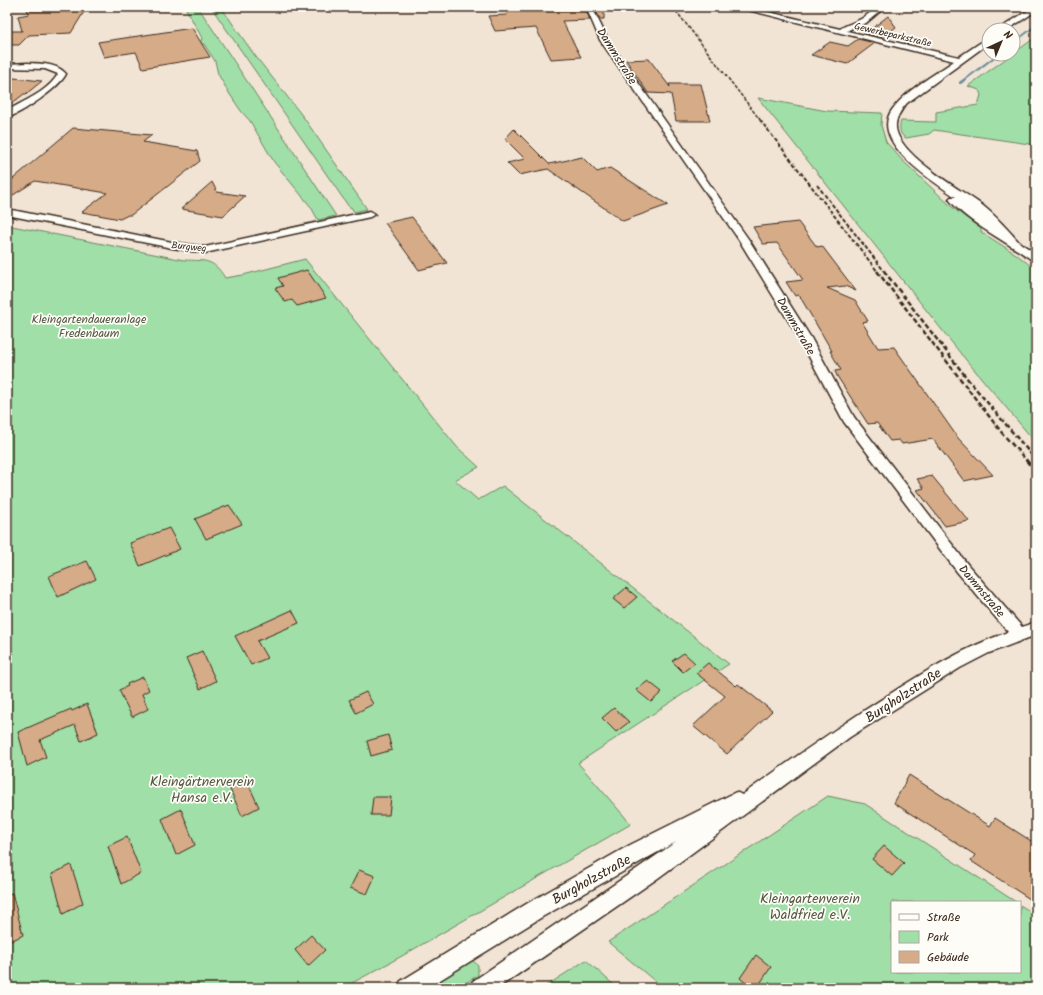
<svg xmlns="http://www.w3.org/2000/svg" width="1043" height="995" font-family="Kalam,sans-serif">
<style>
.green{fill:#a0dfa7;stroke:#6e8462}
.lines{fill:none;stroke-linecap:round;stroke-linejoin:round}
.stream{fill:#6d8d9c;fill-rule:evenodd}
.building{fill:#d6ab87;stroke:#3b2a1e}
.street-casing{stroke:#3b2a1e;stroke-width:3}
.street{fill:#fdfcf7;fill-rule:evenodd}
.rail-far3{stroke:#3b2a1e;stroke-width:1.5;stroke-dasharray:3.5 1.5;stroke-linecap:butt}
.rail-far2{stroke:#3b2a1e;stroke-width:2;stroke-dasharray:4 2;stroke-linecap:butt}
.rail-far1{stroke:#3b2a1e;stroke-width:2.5;stroke-dasharray:5 2.5;stroke-linecap:butt}
.rail{stroke:#3b2a1e;stroke-width:3;stroke-dasharray:6 3;stroke-linecap:butt}
.labels{text-anchor:middle;stroke-width:3.5;stroke-linejoin:round;paint-order:stroke}
.far-street-label{font-size:10px;fill:#3b2a1e;stroke:#fdfcf7}
.street-label{font-size:12px;fill:#3b2a1e;stroke:#fdfcf7}
.park-label{font-size:12px;fill:#545740;stroke:#fdfcf7}
.near-street-label{font-size:14px;fill:#3b2a1e;stroke:#fdfcf7}
.near-park-label{font-size:14px;fill:#545740;stroke:#fdfcf7}
</style>
<rect width="100%" height="100%" fill="#f1e4d5"/>
<filter id="ink" filterUnits="userSpaceOnUse"><feTurbulence type="fractalNoise" baseFrequency=".025" numOctaves="2"/><feDisplacementMap in="SourceGraphic" scale="8" xChannelSelector="R" yChannelSelector="G"/><feConvolveMatrix kernelMatrix="1 2 1 2 8 2 1 2 1" color-interpolation-filters="sRGB"/></filter>
<g filter="url(#ink)">
<!-- green -->
<path class="green" d="M 185,7 L 198,7 L 336,216 L 318,220 L 311,207 L 274,162 L 250,121 L 241,111 L 229,93 L 218,74 L 215,61 L 204,44 L 200,44 L 202,38 Z
M 211,7 L 221,7 L 253,53 L 304,118 L 367,209 L 354,212 L 351,207 L 349,207 Z
M 1036,37 L 1036,145 L 934,130 L 929,134 L 906,138 C 899,135 899,127 901,121 L 936,122 L 936,112 L 978,105 L 981,95 L 979,90 L 968,86 Z
M 758,98 L 827,111 L 882,113 L 881,125 L 886,142 L 903,161 L 952,207 L 981,229 L 981,232 L 1016,254 L 1036,270 L 1036,443 L 961,354 Z
M 7,225 L 184,260 C 205,261 213,258 225,278 L 243,275 L 305,259 L 457,447 L 479,467 L 455,480 L 478,500 L 503,486 L 729,664 L 578,763 L 631,824 L 402,956 L 343,988 L 7,988 Z
M 828,796 L 865,804 L 1016,902 L 892,902 L 892,972 L 1020,972 L 1020,905 L 1036,915 L 1036,988 L 663,988 L 608,942 Z
M 467,959 L 472,960 L 478,965 L 478,975 L 458,988 L 420,988 Z
M 586,960 L 617,988 L 543,988 Z"/>
<g class="lines">
<!-- stream -->
<path class="stream" d="M 1035,25 L 1036,25 L 1036,27 L 1013,44 L 1013,42 Z
M 997,54 L 1000,54 L 961,84 L 959,84 L 959,82 Z"/>
</g>
<!-- building -->
<path class="building" d="M 26,7 L 87,7 L 71,33 L 29,35 L 19,45 L 7,45 L 7,31 L 22,31 L 18,16 L 29,14 Z
M 505,7 L 585,7 L 590,20 L 562,21 L 581,57 L 551,59 L 536,28 L 495,31 L 488,16 L 507,15 Z
M 594,7 L 604,7 L 604,19 L 600,19 Z
M 888,16 L 896,27 L 882,38 L 865,34 Z
M 192,28 L 210,57 L 143,68 L 136,52 L 104,57 L 98,42 Z
M 858,39 L 875,43 L 847,64 L 811,55 L 830,42 L 848,46 Z
M 649,59 L 670,87 L 669,84 L 701,84 L 710,121 L 676,121 L 671,94 L 648,93 L 626,60 Z
M 14,78 L 42,81 L 26,94 L 24,94 L 7,107 L 7,83 Z
M 73,128 L 152,135 L 143,142 L 197,151 L 200,161 L 131,215 L 128,215 L 120,219 L 82,212 L 107,193 L 35,181 L 7,199 L 7,184 Z
M 514,129 L 549,164 L 582,157 L 597,172 L 610,168 L 668,205 L 623,221 L 548,169 L 519,175 L 507,163 L 525,159 L 505,139 Z
M 212,182 L 217,192 L 245,196 L 223,216 L 181,209 Z
M 412,217 L 447,263 L 419,270 L 385,223 Z
M 798,222 L 817,247 L 822,246 L 856,291 L 845,286 L 827,288 L 855,300 L 868,321 L 862,322 L 878,348 L 894,347 L 958,438 L 993,475 L 964,481 L 933,439 L 902,444 L 899,440 L 890,441 L 877,423 L 868,424 L 837,376 L 835,371 L 841,370 L 830,351 L 832,351 L 799,295 L 795,296 L 786,282 L 803,280 L 777,243 L 763,244 L 753,227 Z
M 307,270 L 326,298 L 297,306 L 292,300 L 285,302 L 275,288 L 283,286 L 278,278 Z
M 932,476 L 969,521 L 945,526 L 942,522 L 917,490 L 924,488 L 917,479 Z
M 229,505 L 242,524 L 206,539 L 195,519 Z
M 169,528 L 180,549 L 140,566 L 130,543 Z
M 87,561 L 96,579 L 58,597 L 49,576 Z
M 626,588 L 637,597 L 624,608 L 613,599 Z
M 292,610 L 299,623 L 257,641 L 267,658 L 251,665 L 235,636 Z
M 202,651 L 216,681 L 200,689 L 186,658 Z
M 684,653 L 695,663 L 683,672 L 672,661 Z
M 708,663 L 736,686 L 738,684 L 772,711 L 727,754 L 693,726 L 725,696 L 696,673 Z
M 143,677 L 149,690 L 142,694 L 148,709 L 132,717 L 119,690 L 128,686 L 127,684 Z
M 648,681 L 662,692 L 651,702 L 636,690 Z
M 366,692 L 373,704 L 356,713 L 349,700 Z
M 87,704 L 98,733 L 81,741 L 75,725 L 40,740 L 46,757 L 27,766 L 18,732 L 71,709 L 72,711 Z
M 614,708 L 629,722 L 616,732 L 602,718 Z
M 388,735 L 392,750 L 371,756 L 367,741 Z
M 909,775 L 990,826 L 995,818 L 1036,844 L 1036,903 L 971,861 L 975,855 L 894,803 Z
M 245,777 L 259,807 L 242,816 L 228,785 Z
M 373,797 L 391,797 L 389,815 L 371,815 Z
M 181,809 L 195,845 L 176,855 L 162,819 Z
M 127,837 L 141,873 L 121,884 L 108,846 Z
M 884,846 L 904,863 L 892,876 L 872,859 Z
M 71,865 L 83,903 L 63,914 L 52,874 Z
M 359,870 L 375,876 L 367,894 L 350,888 Z
M 12,893 L 23,935 L 7,943 L 7,894 Z
M 311,935 L 325,950 L 308,966 L 295,950 Z
M 756,955 L 771,967 L 757,988 L 751,988 L 740,978 Z"/>
<g class="lines">
<!-- street casing -->
<g class="street-casing">
<path id="street" d="M 586,7 L 592,7 L 608,40 L 749,240 L 811,338 L 854,417 L 968,565 L 1022,627 L 1036,622 L 1036,635 L 989,653 L 960,668 L 850,737 L 658,878 L 498,988 L 469,988 L 473,981 L 676,842 L 542,917 L 427,988 L 397,988 L 401,981 L 528,903 L 630,845 L 736,792 L 742,795 C 791,760 839,726 890,694 C 929,669 964,648 1008,632 L 958,573 L 844,422 L 799,338 L 739,240 L 600,40 Z
M 736,7 L 748,7 L 840,29 C 847,24 854,23 861,19 C 870,14 874,7 885,7 L 866,23 L 854,27 L 847,31 L 959,57 L 989,37 L 989,43 L 907,103 C 901,110 897,116 896,124 C 893,153 962,190 982,205 C 996,216 1007,229 1018,241 C 1023,246 1031,249 1036,253 L 1036,261 L 1032,260 C 1008,242 967,223 949,199 L 951,197 L 956,197 C 934,182 869,142 892,110 C 907,89 933,76 954,61 Z
M 1033,7 L 1036,7 L 1036,11 L 1007,30 L 998,30 Z
M 28,63 C 41,64 57,63 66,74 C 59,88 22,113 7,118 L 7,111 C 23,101 48,92 58,74 L 45,69 L 7,68 L 7,64 Z
M 7,209 L 172,242 L 205,247 L 370,211 L 375,214 L 370,217 L 205,253 L 172,248 L 7,215 Z"/>
</g>
<!-- street -->
<use href="#street" class="street"/>
<!-- rail-far3 -->
<path class="rail-far3" d="M 673,7 L 761,121"/>
<!-- rail-far2 -->
<path class="rail-far2" d="M 760,120 L 878,272
M 817,185 L 885,272"/>
<!-- rail-far1 -->
<path class="rail-far1" d="M 877,271 L 1002,433 L 1027,461
M 884,271 L 970,382 L 1036,460"/>
<!-- rail -->
<path class="rail" d="M 1026,460 L 1036,472"/>
</g>
</g>
<g class="labels">
<!-- far-street labels -->
<g class="far-street-label">
<text transform="translate(893 34) rotate(13)" y="4">Gewerbeparkstraße</text>
<text transform="translate(189 246) rotate(6)" y="4">Burgweg</text>
</g>
<!-- street labels -->
<g class="street-label">
<text transform="translate(617 56) rotate(58)" y="4">Dammstraße</text>
<text transform="translate(796 326) rotate(60)" y="4">Dammstraße</text>
<text transform="translate(982 591) rotate(50)" y="4">Dammstraße</text>
</g>
<!-- park labels -->
<g class="park-label">
<text x="89" y="323">Kleingartendaueranlage<tspan x="89" dy="14">Fredenbaum</tspan></text>
</g>
<!-- near-street labels -->
<g class="near-street-label">
<text transform="translate(903 695) rotate(-33)" y="5">Burgholzstraße</text>
<text transform="translate(591 879) rotate(-29)" y="5">Burgholzstraße</text>
</g>
<!-- near-park labels -->
<g class="near-park-label">
<text x="202" y="786">Kleingärtnerverein<tspan x="202" dy="16">Hansa e.V.</tspan></text>
<text x="810" y="903">Kleingartenverein<tspan x="810" dy="16">Waldfried e.V.</tspan></text>
</g>
</g>
<!-- margin -->
<rect width="1043" height="995" fill="none" stroke="#fdfcf7" stroke-width="24"/>
<rect x="12" y="12" width="1019" height="971" fill="none" stroke="#3b2a1e" stroke-width="1.5" filter="url(#ink)"/>
<!-- legend -->
<rect x="891" y="901" width="130" height="72" fill="#fdfcf7" stroke="#afa8a0"/>
<rect x="899" y="914" width="20" height="6" fill="#fdfcf7" stroke="#afa8a0"/>
<text x="927" y="921" font-size="12" fill="#3b2a1e">Straße</text>
<rect x="899" y="931" width="20" height="12" fill="#a0dfa7" stroke="#afa8a0"/>
<text x="927" y="941" font-size="12" fill="#3b2a1e">Park</text>
<rect x="899" y="951" width="20" height="12" fill="#d6ab87" stroke="#afa8a0"/>
<text x="927" y="961" font-size="12" fill="#3b2a1e">Gebäude</text>
<!-- north arrow -->
<g transform="translate(1001 42) rotate(44)"><circle r="19" fill="#fdfcf7" stroke="#afa8a0"/>
<path d="M0-3L7 15L0 10L-7 15Z" fill="#3b2a1e"/>
<text y="-6" font-size="11" font-weight="bold" text-anchor="middle" fill="#3b2a1e">N</text>
</g>
</svg>
